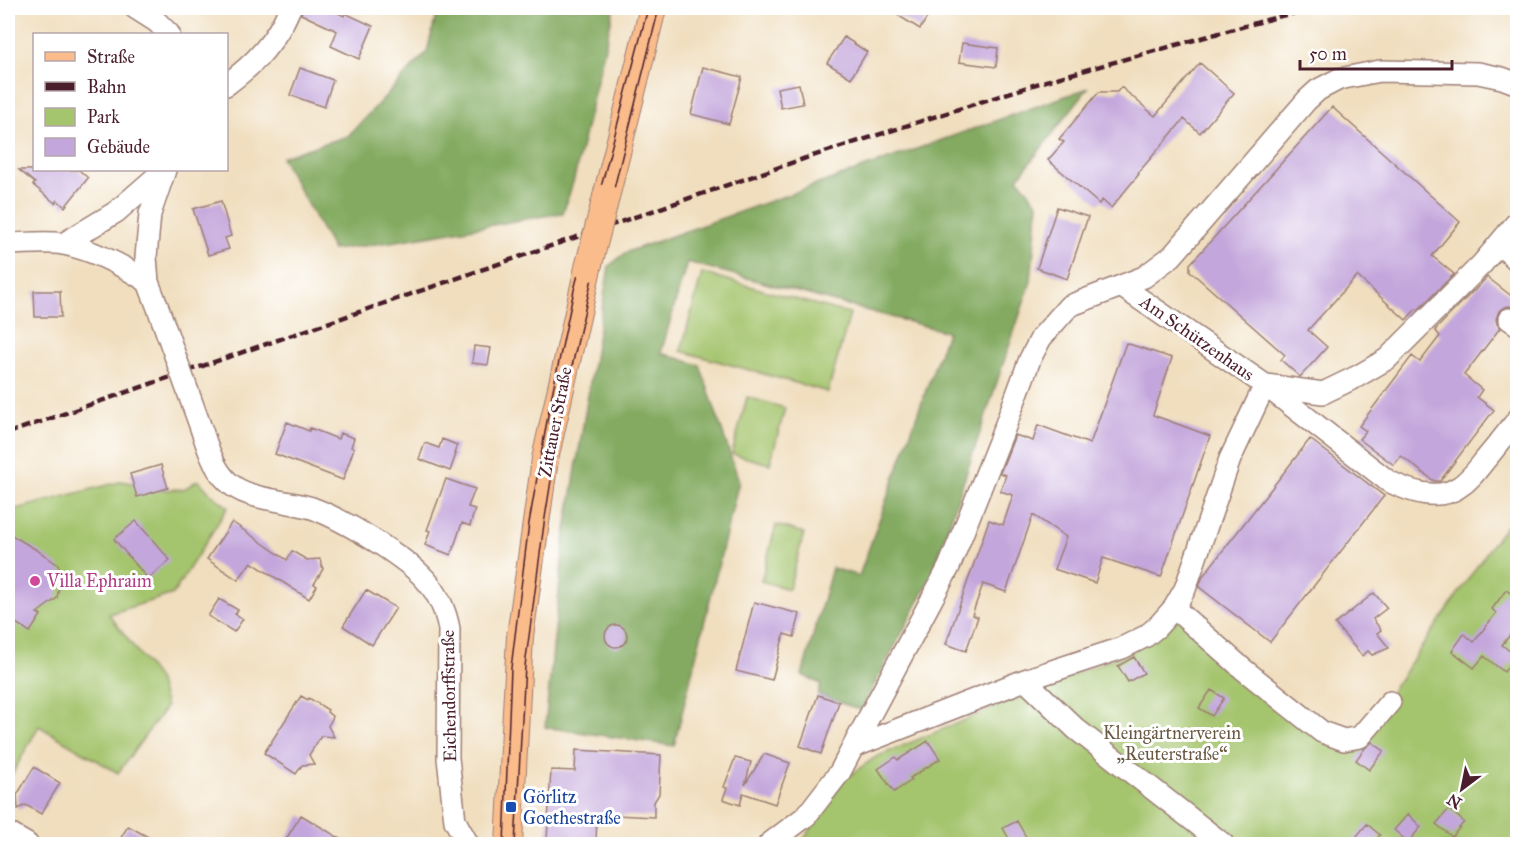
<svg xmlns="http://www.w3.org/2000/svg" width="1525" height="852" font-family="'IM FELL Great Primer',serif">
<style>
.green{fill:#a4c46d;stroke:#77724c;stroke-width:1.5}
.forest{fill:#83aa60;stroke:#666446;stroke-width:1.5}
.building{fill:#c3a6db}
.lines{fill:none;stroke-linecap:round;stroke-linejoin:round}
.minor-casing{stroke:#9d7e74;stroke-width:24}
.major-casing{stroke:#9d7e74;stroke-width:28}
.minor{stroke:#fff;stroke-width:21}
.major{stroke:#fabc8b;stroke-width:26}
.tram{stroke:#4a1f2b;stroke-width:1.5}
.rail{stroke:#4a1f2b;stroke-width:4.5;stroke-dasharray:9 4.5;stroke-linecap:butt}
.minor-bridge-casing{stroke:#9d7e74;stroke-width:24;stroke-linecap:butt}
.major-bridge-casing{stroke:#9d7e74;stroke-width:28;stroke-linecap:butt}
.minor-bridge{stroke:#fff;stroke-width:21}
.major-bridge{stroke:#fabc8b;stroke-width:26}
.hotel-dot{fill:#d1479c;stroke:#fff;stroke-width:2}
.transit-dot{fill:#1a4fb4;stroke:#fff;stroke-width:2}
.labels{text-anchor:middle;stroke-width:6;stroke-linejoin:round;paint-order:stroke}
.street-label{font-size:18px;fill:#4a1f2b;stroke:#fff}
.hotel-label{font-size:18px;fill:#b23c85;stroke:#fff;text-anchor:start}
.park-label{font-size:18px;fill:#6a5942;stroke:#fff}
.transit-label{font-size:18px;fill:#164399;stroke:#fff;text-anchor:start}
</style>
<rect width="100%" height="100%" fill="#fff"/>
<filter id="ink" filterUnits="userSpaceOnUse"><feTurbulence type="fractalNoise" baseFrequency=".0167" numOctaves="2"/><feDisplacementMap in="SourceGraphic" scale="12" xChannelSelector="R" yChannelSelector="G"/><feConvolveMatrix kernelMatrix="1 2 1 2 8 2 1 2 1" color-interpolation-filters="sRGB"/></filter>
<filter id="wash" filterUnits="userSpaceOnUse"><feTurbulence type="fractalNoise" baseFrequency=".008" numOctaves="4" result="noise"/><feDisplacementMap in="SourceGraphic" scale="24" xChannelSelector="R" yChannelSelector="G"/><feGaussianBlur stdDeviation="1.35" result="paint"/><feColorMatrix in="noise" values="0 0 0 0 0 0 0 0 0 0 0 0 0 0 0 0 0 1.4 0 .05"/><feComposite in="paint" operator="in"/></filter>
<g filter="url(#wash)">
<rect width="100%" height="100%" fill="#f0debe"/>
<!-- green -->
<path class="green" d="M 702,273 L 850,314 L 828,392 L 681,351 Z
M 747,397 L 785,408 L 770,464 L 732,454 Z
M 198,480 L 211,494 L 228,507 L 173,594 L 109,614 L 158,679 L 166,707 L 118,773 L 39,726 L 8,782 L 8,511 L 123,481 L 158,490 L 184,489 Z
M 1517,512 L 1517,844 L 808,844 L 804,839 L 844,779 L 876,757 L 1133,650 L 1181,616 L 1322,734 L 1360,737 L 1493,543 Z
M 776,525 L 804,533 L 789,589 L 761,581 Z"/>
<!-- forest -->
<path class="forest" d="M 438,8 L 614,8 L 574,179 L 563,213 C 486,225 410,241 333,250 L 281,157 L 348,136 L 427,52 Z
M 1088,88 L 1018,178 L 1038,204 L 1031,281 L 931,578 L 861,710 L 818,695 L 821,684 L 802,675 L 832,568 L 859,576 L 947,332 L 687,262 L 661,353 L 700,365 L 739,481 L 674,746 L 545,727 L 564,542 L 609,266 L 627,252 Z"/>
<g id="blocks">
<!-- building -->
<path class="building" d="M 303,8 L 328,8 L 344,16 L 345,13 L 373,26 L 359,59 L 331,46 L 337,31 L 301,14 Z
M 886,8 L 933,8 L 920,29 Z
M 844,37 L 867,52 L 851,78 L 827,63 Z
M 962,43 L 998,48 L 996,67 L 959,62 Z
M 1200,63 L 1234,93 L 1200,133 L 1184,119 L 1138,173 L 1139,174 L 1111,208 L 1102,200 L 1099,204 L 1048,160 L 1064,142 L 1059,139 L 1099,92 L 1117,92 L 1121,87 L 1155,116 Z
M 703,67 L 742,77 L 729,124 L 691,114 Z
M 300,68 L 333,80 L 324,107 L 290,95 Z
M 799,84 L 803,104 L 781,108 L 777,88 Z
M 1332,107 L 1460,222 L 1432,256 L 1454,274 L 1418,310 L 1416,309 L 1406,320 L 1357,276 L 1308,330 L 1327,347 L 1300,377 L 1281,360 L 1285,355 L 1190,271 L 1190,264 Z
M 19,170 L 79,170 L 88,178 L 65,207 L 57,200 L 55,203 L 33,185 L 35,183 Z
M 221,201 L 231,236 L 225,238 L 229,249 L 208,255 L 193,209 Z
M 1057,207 L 1088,217 L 1067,279 L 1037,268 Z
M 1487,277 L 1518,301 L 1518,305 L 1515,308 L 1509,306 L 1504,307 L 1499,311 L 1496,319 L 1497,324 L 1500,328 L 1464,375 L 1482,390 L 1477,397 L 1494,410 L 1440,481 L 1434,481 L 1401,456 L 1394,465 L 1359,439 L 1366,431 L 1359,426 L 1412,356 L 1420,362 L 1440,336 L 1435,330 L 1473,291 L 1474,291 Z
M 34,291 L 60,291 L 61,317 L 35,317 Z
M 1126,343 L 1172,358 L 1153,415 L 1210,436 L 1161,577 L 1103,558 L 1095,583 L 1054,569 L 1066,537 L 1033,515 L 1006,592 L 983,584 L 972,615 L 978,617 L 966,651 L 946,644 L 989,520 L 1003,525 L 1013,495 L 1000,491 L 1006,475 L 1000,473 L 1015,435 L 1033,441 L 1038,425 L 1090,444 Z
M 474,346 L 491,348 L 488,365 L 472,363 Z
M 287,422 L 309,431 L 310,428 L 338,439 L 340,433 L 354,438 L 351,447 L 354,448 L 343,480 L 275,454 Z
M 442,439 L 457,445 L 454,454 L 456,454 L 450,471 L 419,459 L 425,443 L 439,448 Z
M 1310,439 L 1384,496 L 1270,642 L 1199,587 L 1203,576 Z
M 161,465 L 168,488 L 137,497 L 130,474 Z
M 446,479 L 475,489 L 468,507 L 475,509 L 470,526 L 462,523 L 451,555 L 425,545 L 430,531 L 427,530 Z
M 136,521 L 170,560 L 148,579 L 114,539 Z
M 232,522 L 287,560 L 292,551 L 307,560 L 320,559 L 323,569 L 314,584 L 317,586 L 309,599 L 251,562 L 238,580 L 207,559 Z
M 8,533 L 40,552 L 58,565 L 60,571 L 67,575 L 59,587 L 57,598 L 37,613 L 41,615 L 30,632 L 8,618 Z
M 366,590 L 396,608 L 372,645 L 343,626 Z
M 1506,590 L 1518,598 L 1518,625 L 1502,645 L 1516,656 L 1504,672 L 1484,656 L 1474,668 L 1452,651 L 1464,634 L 1474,642 L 1496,613 L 1492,609 Z
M 1374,593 L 1387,608 L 1373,619 L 1381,630 L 1377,633 L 1389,648 L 1372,655 L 1368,651 L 1362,656 L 1335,624 Z
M 219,599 L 238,610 L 235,614 L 243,619 L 234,632 L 208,616 Z
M 754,602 L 800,614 L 794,637 L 784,634 L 772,680 L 736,671 Z
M605 636a11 11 0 1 1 22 0a11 11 0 1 1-22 0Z
M 1134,657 L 1144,673 L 1128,682 L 1118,666 Z
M 1211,690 L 1224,698 L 1212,716 L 1199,708 Z
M 818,695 L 839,702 L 821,754 L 800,746 Z
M 301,696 L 308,700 L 309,698 L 328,710 L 327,712 L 333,717 L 328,726 L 334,737 L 321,736 L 309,755 L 314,764 L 302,765 L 296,774 L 264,753 Z
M 928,741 L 940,759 L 910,778 L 912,780 L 894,792 L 878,769 L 896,757 L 898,760 Z
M 1372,742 L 1384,751 L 1369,770 L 1356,760 L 1365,748 Z
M 576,750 L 661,755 L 659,794 L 654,802 L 654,817 L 597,814 L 596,843 L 547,840 L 551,770 L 575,771 Z
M 764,754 L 790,763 L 775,804 L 743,793 L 740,805 L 723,799 L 727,788 L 724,787 L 735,758 L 751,762 L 745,785 Z
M 34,767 L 60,783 L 41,814 L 26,805 L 18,809 L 17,795 Z
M 1449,809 L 1464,822 L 1452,837 L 1436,824 Z
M 1408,814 L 1421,827 L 1408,842 L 1394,830 Z
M 301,815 L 349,844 L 283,844 Z
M 1017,821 L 1030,844 L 1012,844 L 1003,828 Z
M 1367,824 L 1380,835 L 1372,844 L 1350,844 Z
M 128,826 L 161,844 L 117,844 Z"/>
</g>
</g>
<g filter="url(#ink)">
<use href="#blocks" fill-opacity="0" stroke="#9d7e74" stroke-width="1.5"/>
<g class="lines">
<!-- minor casing -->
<g class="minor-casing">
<path id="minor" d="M 135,8 L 157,22 L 169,34
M 226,85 C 256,63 276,41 290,8
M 8,244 C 25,244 46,241 63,244 C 94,250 122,265 148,282
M 63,244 L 116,212 L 163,171
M 1499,244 L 1518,261
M 1121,286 L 1144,277 L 1172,256 L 1307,100 L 1318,90 L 1339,79 L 1380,71 L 1478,73 L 1502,78 L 1518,84
M 158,308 L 148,282 L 146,257 L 150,214 L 165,170
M 1509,319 L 1518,325
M 1265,385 L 1388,481 C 1409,491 1437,502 1459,487 C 1470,480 1477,470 1485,460 C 1496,447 1507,433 1518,419
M 1266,385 L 1323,393 L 1358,376 L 1387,359 L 1482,264 L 1518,221
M 202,431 C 209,451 215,473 233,486 C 254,501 288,500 312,508 C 336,517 358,530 380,544 C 415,567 441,585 449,629 L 448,758 L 455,821 L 468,844
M 1174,608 L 1243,669 L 1322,732 L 1344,740 L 1360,737 L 1390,702
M 1025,680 L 1076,729 L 1223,844
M 8,833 L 27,844
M 769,844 L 806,816 L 840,772 L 853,747 L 1025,680 L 1122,648 L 1146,636 L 1157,627 L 1174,608 L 1185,589 L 1230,459 L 1265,385 L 1121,286 L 1069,306 L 1041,338 L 1030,359 L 1006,424 L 949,567 L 853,747"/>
</g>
<!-- major casing -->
<g class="major-casing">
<path id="major" d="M 606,197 L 653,8
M 509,844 L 520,636 L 545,459 L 588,268"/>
</g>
<!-- minor -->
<use href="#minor" class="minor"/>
<!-- major -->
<use href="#major" class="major"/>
<!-- tram -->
<path class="tram" d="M 504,844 L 511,668 L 529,523 L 550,404 L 574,290 L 648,8
M 515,844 L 525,666 L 544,524 L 563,406 L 595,265 L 659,8"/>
<!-- rail -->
<path class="rail" d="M 8,433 L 803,159 L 1046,81 L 1281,16 L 1320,8"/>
<!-- minor-bridge casing -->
<g class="minor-bridge-casing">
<path id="minor-bridge" d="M 158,308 L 202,431"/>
</g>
<!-- major-bridge casing -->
<g class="major-bridge-casing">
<path id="major-bridge" d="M 588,268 L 606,197"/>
</g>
<!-- minor-bridge -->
<use href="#minor-bridge" class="minor-bridge"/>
<!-- major-bridge -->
<use href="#major-bridge" class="major-bridge"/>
</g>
</g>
<!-- markers -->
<circle class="hotel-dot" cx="35" cy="581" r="6"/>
<rect class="transit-dot" x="505" y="801" width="12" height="12" rx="3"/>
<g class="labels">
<!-- street labels -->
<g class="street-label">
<text transform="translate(1197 338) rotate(35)" y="6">Am Schützenhaus</text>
<text transform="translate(555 422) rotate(-79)" y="6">Zittauer Straße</text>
<text transform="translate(449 696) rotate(-91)" y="6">Eichendorffstraße</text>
</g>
<!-- hotel labels -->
<g class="hotel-label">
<text x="47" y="587">Villa Ephraim</text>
</g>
<!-- park labels -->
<g class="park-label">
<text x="1172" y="739">Kleingärtnerverein<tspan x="1172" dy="21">„Reuterstraße“</tspan></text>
</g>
<!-- transit labels -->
<g class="transit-label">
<text x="523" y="803">Görlitz<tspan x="523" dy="21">Goethestraße</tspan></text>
</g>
</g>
<!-- margin -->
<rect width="1525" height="852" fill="none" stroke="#fff" stroke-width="30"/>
<!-- legend -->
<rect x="33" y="33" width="195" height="138" fill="#ffffff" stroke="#b7a5aa" stroke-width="1.5"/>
<rect x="45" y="52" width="30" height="9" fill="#fabc8b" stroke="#b7a5aa" stroke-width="1.5"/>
<text x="87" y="63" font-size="18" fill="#4a1f2b">Straße</text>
<rect x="45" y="82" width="30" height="9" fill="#4a1f2b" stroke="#b7a5aa" stroke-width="1.5"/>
<text x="87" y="93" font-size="18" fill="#4a1f2b">Bahn</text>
<rect x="45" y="108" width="30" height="18" fill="#a4c46d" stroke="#b7a5aa" stroke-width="1.5"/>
<text x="87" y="123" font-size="18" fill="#4a1f2b">Park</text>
<rect x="45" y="138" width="30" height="18" fill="#c3a6db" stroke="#b7a5aa" stroke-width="1.5"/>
<text x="87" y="153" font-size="18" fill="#4a1f2b">Gebäude</text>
<!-- north arrow -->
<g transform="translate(1462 789) rotate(212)" stroke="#ffffff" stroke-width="4.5" paint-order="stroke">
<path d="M0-4.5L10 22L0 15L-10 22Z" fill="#4a1f2b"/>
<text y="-9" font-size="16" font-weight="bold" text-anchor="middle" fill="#4a1f2b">N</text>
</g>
<!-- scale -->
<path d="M1300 60v9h152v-9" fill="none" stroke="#4a1f2b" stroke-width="3"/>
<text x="1309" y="60" font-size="18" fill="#4a1f2b" stroke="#ffffff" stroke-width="4.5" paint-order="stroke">50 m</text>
</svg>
